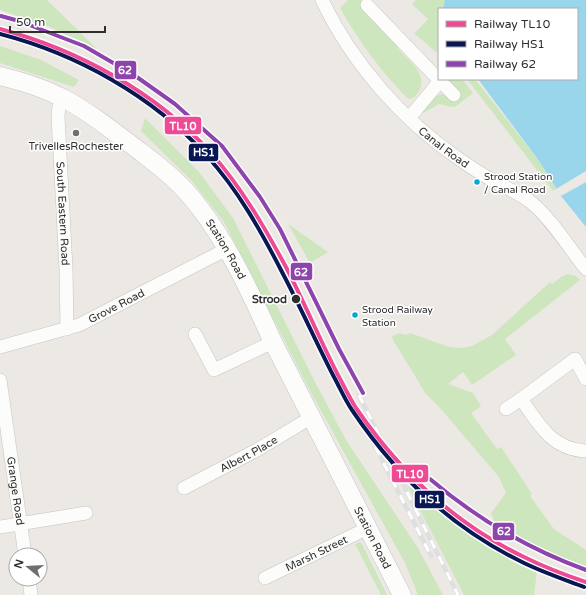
<svg xmlns="http://www.w3.org/2000/svg" width="586" height="595" font-family="'Varela Round',sans-serif">
<style>
.green{fill:#cee6be}
.water{fill:#99d6ec}
.pier{fill:#ece8e4}
.lines{fill:none;stroke-linecap:round;stroke-linejoin:round}
.minor-casing{stroke:#c5c4c5;stroke-width:14}
.secondary-casing{stroke:#c5c4c5;stroke-width:19}
.minor{stroke:#fcfcfb;stroke-width:13}
.secondary{stroke:#fcfcfb;stroke-width:18}
.rail-casing{stroke:#dfdfe1;stroke-width:4.5}
.rail{stroke:#fff;stroke-width:3;stroke-dasharray:9;stroke-linecap:butt}
.rail-1-casing{stroke:#fff;stroke-width:7}
.rail-2-casing{stroke:#fff;stroke-width:7}
.rail-3-casing{stroke:#fff;stroke-width:7}
.rail-1{stroke:#ee4b95;stroke-width:4}
.rail-2{stroke:#091855;stroke-width:4}
.rail-3{stroke:#8e44ad;stroke-width:4}
.poi-dot{fill:#706f6e;stroke:#fff;stroke-width:1.5}
.bus-dot{fill:#00a9ce;stroke:#fff;stroke-width:1.5}
.stop-dot{fill:#2e2e2e;stroke:#fff;stroke-width:1.5}
.labels{text-anchor:middle;stroke-width:3;stroke-linejoin:round;paint-order:stroke}
.bus-label{font-size:10px;fill:#2e2e2e;stroke:#fff;text-anchor:start}
.poi-label{font-size:11px;fill:#2e2e2e;stroke:#fff}
.street-label{font-size:11px;fill:#2e2e2e;stroke:#fff}
.stop-label{font-size:11px;font-weight:bold;fill:#2e2e2e;stroke:#fff;text-anchor:end}
.line-badge{stroke:#fff;stroke-width:1.5}
.badge-label{font-size:11px;text-anchor:middle;font-weight:bold;fill:#fff}
</style>
<rect width="100%" height="100%" fill="#ece8e4"/>
<!-- green -->
<path class="green" d="M 0,0 L 47,0 L 98,50 L 50,27 L 0,10 Z
M 348,0 L 370,0 L 399,45 L 397,48 C 407,59 429,74 419,91 C 417,95 414,98 410,99 L 406,97 C 380,70 358,40 340,8 Z
M 416,0 L 456,0 L 456,9 L 439,9 L 439,49 L 436,52 L 414,33 L 416,32 L 428,19 L 412,4 Z
M 0,46 L 41,60 L 79,80 L 74,87 L 0,63 Z
M 447,79 L 462,79 L 473,93 L 455,107 L 451,107 L 439,104 L 423,113 L 422,112 L 436,96 L 442,94 L 446,95 L 458,92 Z
M 467,79 L 475,79 L 539,161 L 556,189 L 553,191 Z
M 145,118 L 199,172 L 233,218 L 316,384 L 346,440 L 418,548 L 443,595 L 418,595 L 405,563 L 309,389 L 224,222 L 192,181 L 141,131 Z
M 288,224 L 328,252 L 310,263 Z
M 567,274 L 576,276 L 580,280 L 505,339 L 516,355 L 472,385 L 463,372 L 448,384 L 473,393 L 481,406 L 471,413 L 497,449 L 501,447 L 532,494 L 530,496 L 554,529 L 586,550 L 586,568 L 535,550 L 496,526 L 491,513 L 506,493 L 499,477 L 440,408 L 426,394 L 393,340 L 392,336 L 399,333 L 406,335 L 410,333 L 449,347 L 462,348 L 472,346 L 492,335 L 550,282 L 552,284 L 561,277 Z
M 407,485 L 485,546 L 537,571 L 534,595 L 464,595 Z
M 360,542 L 362,544 L 387,595 L 381,595 L 355,544 Z"/>
<!-- water -->
<path class="water" d="M 445,0 L 586,0 L 586,227 L 561,196 L 539,161 L 478,79 L 577,79 L 577,9 L 443,9 Z"/>
<!-- pier -->
<path class="pier" d="M 586,171 L 586,182 L 561,196 L 556,189 Z"/>
<g class="lines">
<!-- minor casing -->
<g class="minor-casing">
<g id="minor">
<path id="s1" d="M 322,0 C 352,63 402,120 459,159 C 469,166 480,173 490,179 C 504,187 520,193 532,203 C 553,221 569,248 586,269"/>
<path d="M 367,5 L 440,81 L 409,118"/>
<path d="M 440,81 L 454,95"/>
<path id="s2" d="M 61,98 L 59,106 L 58,116 L 66,269 L 67,329"/>
<path d="M 195,334 L 214,370 L 273,342"/>
<path id="s3" d="M 0,347 L 79,325 L 227,249"/>
<path d="M 586,379 L 575,359 L 521,399 C 539,424 551,449 586,451"/>
<path id="s4" d="M 0,380 L 25,555"/>
<path d="M 506,409 L 521,399"/>
<path id="s5" d="M 184,488 L 257,450 L 312,417"/>
<path d="M 0,527 L 86,513"/>
<path id="s6" d="M 265,578 L 368,528"/>
<path d="M 29,579 L 31,595"/>
</g>
</g>
<!-- secondary casing -->
<g class="secondary-casing">
<g id="secondary">
<path id="s7" d="M 0,76 C 21,81 43,88 63,98 C 91,113 117,134 142,153 C 163,169 183,185 199,207 C 230,247 252,296 273,342 L 402,595"/>
</g>
</g>
<!-- minor -->
<use href="#minor" class="minor"/>
<!-- secondary -->
<use href="#secondary" class="secondary"/>
<!-- rail casing -->
<g class="rail-casing">
<path id="rail" d="M 359,395 L 458,595
M 351,399 L 431,556"/>
</g>
<!-- rail -->
<use href="#rail" class="rail"/>
<!-- rail-1 casing -->
<g class="rail-1-casing">
<path id="rail-1" d="M 0,29 C 78,50 156,92 211,153 C 242,188 265,228 287,269 C 305,304 320,340 338,375 C 344,386 349,397 356,408 C 399,471 455,524 524,557 C 544,567 565,575 586,582"/>
</g>
<!-- rail-2 casing -->
<g class="rail-2-casing">
<path id="rail-2" d="M 0,34 C 77,54 153,96 207,156 C 238,190 261,231 282,272 C 300,306 316,342 334,377 C 340,388 345,400 352,410 C 395,474 452,528 522,562 C 542,572 563,579 584,587"/>
</g>
<!-- rail-3 casing -->
<g class="rail-3-casing">
<path id="rail-3" d="M 1,16 L 19,21 L 84,46 L 134,75 L 175,104 L 222,146 L 260,197 L 280,229 L 339,349 L 363,393
M 430,479 C 477,519 528,549 586,570"/>
</g>
<!-- rail-1 -->
<use href="#rail-1" class="rail-1"/>
<!-- rail-2 -->
<use href="#rail-2" class="rail-2"/>
<!-- rail-3 -->
<use href="#rail-3" class="rail-3"/>
</g>
<!-- markers -->
<circle class="poi-dot" cx="76" cy="133" r="4"/>
<g class="bus-dot">
<circle cx="477" cy="182" r="3.5"/>
<circle cx="355" cy="315" r="3.5"/>
</g>
<circle class="stop-dot" cx="296" cy="299" r="5"/>
<g class="labels">
<!-- bus labels -->
<g class="bus-label">
<text x="484" y="180">Strood Station<tspan x="484" dy="13">/ Canal Road</tspan></text>
<text x="362" y="313">Strood Railway<tspan x="362" dy="13">Station</tspan></text>
</g>
<!-- poi labels -->
<g class="poi-label">
<text x="76" y="150">TrivellesRochester</text>
</g>
<!-- street labels -->
<g class="street-label">
<text dy="4" stroke="none"><textPath href="#s1" startOffset="193">Canal Road</textPath></text>
<text dy="4" stroke="none"><textPath href="#s2" startOffset="116">South Eastern Road</textPath></text>
<text dy="4" stroke="none"><textPath href="#s7" startOffset="292">Station Road</textPath></text>
<text dy="4" stroke="none"><textPath href="#s3" startOffset="124">Grove Road</textPath></text>
<text dy="4" stroke="none"><textPath href="#s5" startOffset="73">Albert Place</textPath></text>
<text dy="4" stroke="none"><textPath href="#s4" startOffset="112">Grange Road</textPath></text>
<text dy="4" stroke="none"><textPath href="#s7" startOffset="616">Station Road</textPath></text>
<text dy="4" stroke="none"><textPath href="#s6" startOffset="57">Marsh Street</textPath></text>
</g>
<!-- stop labels -->
<g class="stop-label">
<text x="287" y="303">Strood</text>
</g>
</g>
<g class="line-badge">
<rect x="114" y="60" width="23" height="20" rx="4" fill="#8e44ad"/>
<rect x="164" y="116" width="38" height="19" rx="4" fill="#ee4b95"/>
<rect x="188" y="143" width="31" height="19" rx="4" fill="#091855"/>
<rect x="290" y="262" width="23" height="19" rx="4" fill="#8e44ad"/>
<rect x="391" y="464" width="38" height="19" rx="4" fill="#ee4b95"/>
<rect x="414" y="490" width="31" height="19" rx="4" fill="#091855"/>
<rect x="492" y="522" width="23" height="19" rx="4" fill="#8e44ad"/>
</g>
<g class="badge-label">
<text x="125" y="74">62</text>
<text x="183" y="130">TL10</text>
<text x="204" y="156">HS1</text>
<text x="301" y="276">62</text>
<text x="410" y="478">TL10</text>
<text x="430" y="503">HS1</text>
<text x="504" y="535">62</text>
</g>
<!-- legend -->
<rect x="438" y="8" width="140" height="72" fill="#ffffff" stroke="#ababab"/>
<rect x="446" y="21" width="20" height="6" fill="#ee4b95" stroke="#ababab"/>
<text x="474" y="28" font-size="12" fill="#2e2e2e">Railway TL10</text>
<rect x="446" y="41" width="20" height="6" fill="#091855" stroke="#ababab"/>
<text x="474" y="48" font-size="12" fill="#2e2e2e">Railway HS1</text>
<rect x="446" y="61" width="20" height="6" fill="#8e44ad" stroke="#ababab"/>
<text x="474" y="68" font-size="12" fill="#2e2e2e">Railway 62</text>
<!-- north arrow -->
<g transform="translate(28 567) rotate(288)"><circle r="19" fill="#ffffff" stroke="#ababab"/>
<path d="M0-3L7 15L0 10L-7 15Z" fill="#706f6e"/>
<text y="-6" font-size="11" font-weight="bold" text-anchor="middle" fill="#2e2e2e">N</text>
</g>
<!-- scale -->
<path d="M10 26v6h95v-6" fill="none" stroke="#2e2e2e" stroke-width="2"/>
<text x="16" y="26" font-size="12" fill="#2e2e2e" stroke="#ffffff" stroke-width="3" paint-order="stroke">50 m</text>
</svg>
